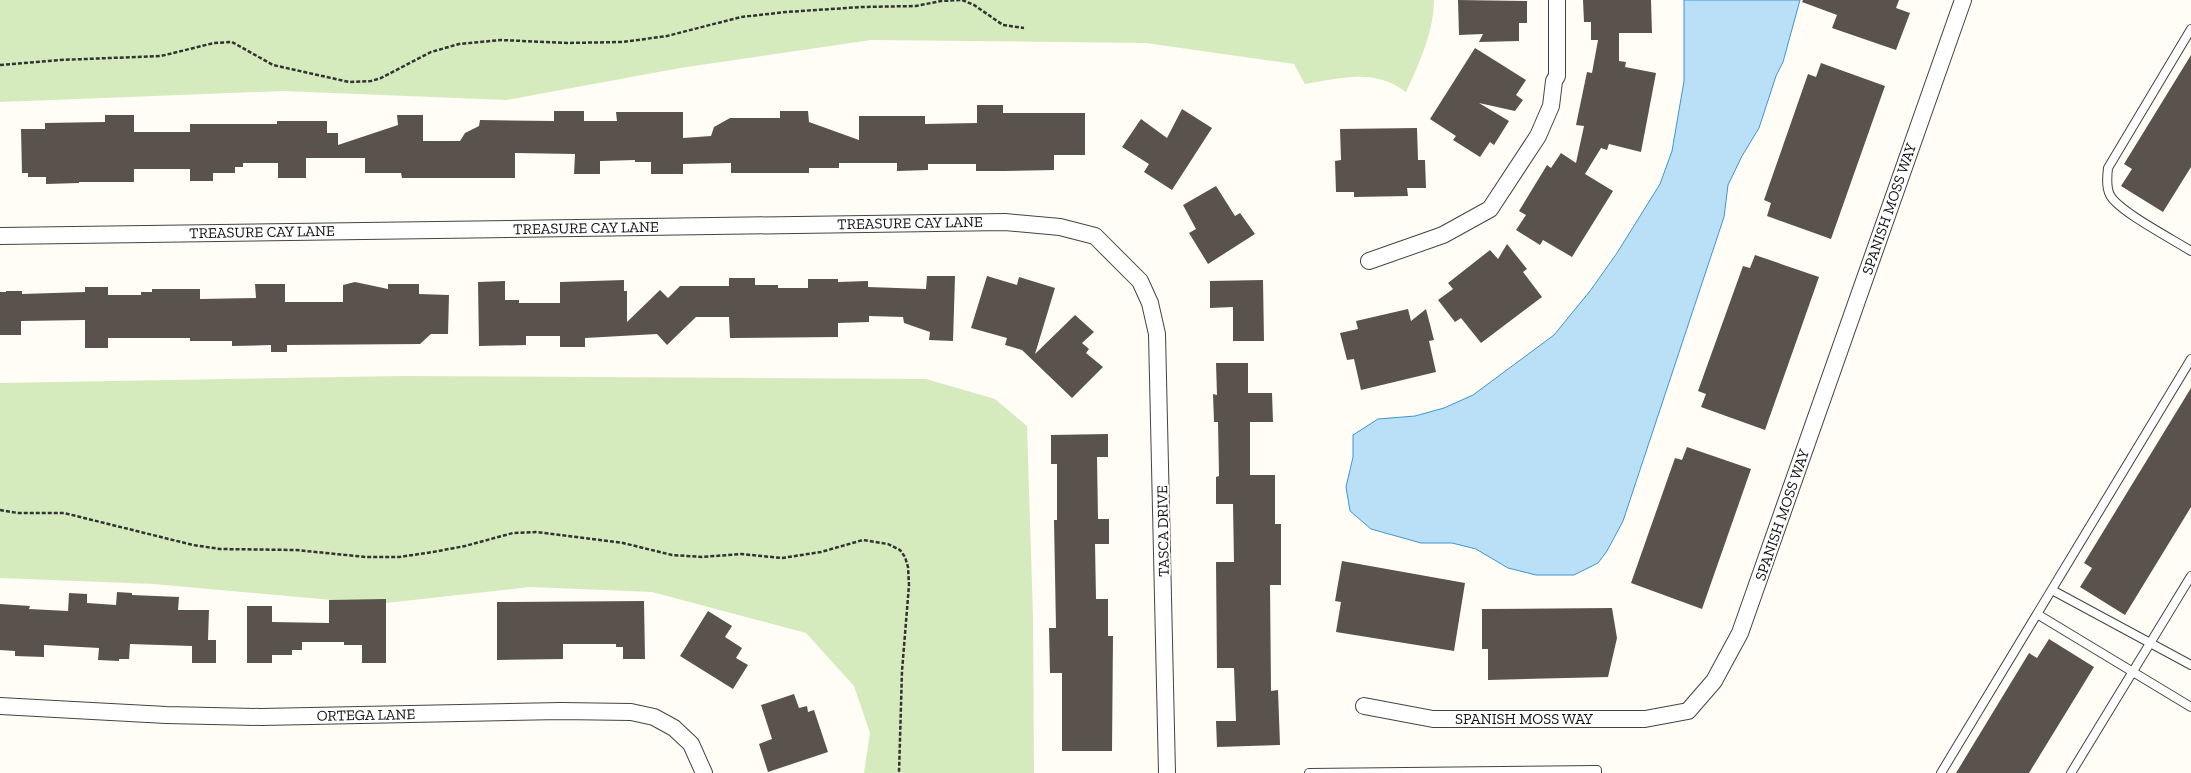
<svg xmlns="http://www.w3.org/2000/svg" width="2191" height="773" font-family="'Zilla Slab',serif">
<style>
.green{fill:#d5ebbd}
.water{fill:#b9e0f7;stroke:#3f96cf}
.building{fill:#5a524d}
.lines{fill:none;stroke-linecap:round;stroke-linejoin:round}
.lane-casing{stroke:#444;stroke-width:10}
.street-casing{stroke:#444;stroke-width:18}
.path{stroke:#333;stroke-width:2.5;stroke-dasharray:4 2;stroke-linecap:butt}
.lane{stroke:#fff;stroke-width:8}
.street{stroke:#fff;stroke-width:16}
.labels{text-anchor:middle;stroke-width:4;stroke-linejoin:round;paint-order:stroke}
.street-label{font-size:15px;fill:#111;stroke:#fff}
</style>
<rect width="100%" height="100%" fill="#fffdf5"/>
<!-- green -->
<path class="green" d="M 0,0 L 1434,0 C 1434,31 1419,64 1406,92 C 1374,68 1342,78 1305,84 L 1294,64 L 1146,43 L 871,40 L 680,68 L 506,100 L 283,91 L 0,102 Z
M 402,376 L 926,379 L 995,399 L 1027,426 L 1033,616 L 1034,773 L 864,773 L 870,733 L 854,686 L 806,633 L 652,592 L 530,587 L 377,604 L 154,584 L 0,578 L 0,383 Z"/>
<!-- water -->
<path class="water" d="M 1684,0 L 1800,0 L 1783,62 L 1776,76 L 1759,128 L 1742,156 L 1728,185 L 1724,217 L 1623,521 L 1607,551 L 1598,563 L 1574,575 L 1536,575 L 1508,568 L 1476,549 L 1452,543 L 1421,543 L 1371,529 L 1350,511 L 1346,487 L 1353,457 L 1353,435 L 1378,419 L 1415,416 L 1444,408 L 1473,395 L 1554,335 L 1590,291 L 1617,253 L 1660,184 L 1672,151 L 1684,81 Z"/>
<!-- building -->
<path class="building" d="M 1458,0 L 1527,1 L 1527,23 L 1519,23 L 1519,41 L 1479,42 L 1483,34 L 1459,35 Z
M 1583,0 L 1651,0 L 1652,33 L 1619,33 L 1619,61 L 1626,62 L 1625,67 L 1656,73 L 1641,152 L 1609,144 L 1607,150 L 1601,148 L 1585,174 L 1613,191 L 1572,257 L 1543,240 L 1540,245 L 1516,230 L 1526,215 L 1519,211 L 1547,165 L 1551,168 L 1561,153 L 1576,163 L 1584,126 L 1576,125 L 1587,72 L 1592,73 L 1598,40 L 1591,40 L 1591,22 L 1584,22 Z
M 1803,0 L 1899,0 L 1896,8 L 1910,13 L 1896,50 L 1832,28 L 1837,15 L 1802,2 Z
M 1475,48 L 1526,80 L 1516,95 L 1523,100 L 1515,111 L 1479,103 L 1509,121 L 1494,145 L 1490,142 L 1480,157 L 1453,140 L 1456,136 L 1430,119 Z
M 2191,55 L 2191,167 L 2163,212 L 2121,186 L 2132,169 L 2124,164 Z
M 1821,63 L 1885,86 L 1831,239 L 1767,216 L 1771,203 L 1764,200 L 1808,74 L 1816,77 Z
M 977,105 L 1003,105 L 1003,113 L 1085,113 L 1085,155 L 1054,155 L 1054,170 L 1003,171 L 976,171 L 976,164 L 928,164 L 928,170 L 897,171 L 897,163 L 839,163 L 839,168 L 809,168 L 809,173 L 731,173 L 731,163 L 683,164 L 683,174 L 651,174 L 651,162 L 635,162 L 635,160 L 600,161 L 600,174 L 574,174 L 575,154 L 515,153 L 515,178 L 402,178 L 401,173 L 365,173 L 365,158 L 306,158 L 306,178 L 278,178 L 278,163 L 243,163 L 243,167 L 235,167 L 235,173 L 213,173 L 213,181 L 190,181 L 190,169 L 134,169 L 134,182 L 79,182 L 79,183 L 46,184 L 46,177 L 28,177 L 28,173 L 22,173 L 21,129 L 45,129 L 45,123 L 105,122 L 105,115 L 134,115 L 134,132 L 190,132 L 190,124 L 277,124 L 277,121 L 327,121 L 327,133 L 338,133 L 338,145 L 398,125 L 397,115 L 423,115 L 423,141 L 460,141 L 465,133 L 479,126 L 480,120 L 554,121 L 554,111 L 584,111 L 584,121 L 617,121 L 616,112 L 683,112 L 683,138 L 711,136 L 714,127 L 730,118 L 780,118 L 780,111 L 808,111 L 809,122 L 859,140 L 859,116 L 925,116 L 925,124 L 977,123 Z
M 1182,109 L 1212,128 L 1172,190 L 1144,172 L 1149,164 L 1122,147 L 1141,119 L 1167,138 Z
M 1417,128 L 1418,160 L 1425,160 L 1426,188 L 1407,188 L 1408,196 L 1354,197 L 1354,192 L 1336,192 L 1335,161 L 1341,160 L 1340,129 Z
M 1216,186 L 1235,216 L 1240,213 L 1255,234 L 1208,264 L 1189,233 L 1196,229 L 1183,205 Z
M 1507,244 L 1527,269 L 1523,272 L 1542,297 L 1481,343 L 1461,318 L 1455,322 L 1438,300 L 1453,289 L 1448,283 L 1490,250 L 1498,259 Z
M 1755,255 L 1819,277 L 1765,430 L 1701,407 L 1706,394 L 1698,391 L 1743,266 L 1750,268 Z
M 927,276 L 955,276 L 953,341 L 929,340 L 930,332 L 904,323 L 903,317 L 869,316 L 869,322 L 838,323 L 838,337 L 730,338 L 729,317 L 696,317 L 667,345 L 657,334 L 585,338 L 585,347 L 560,347 L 560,336 L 526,336 L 526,345 L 479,346 L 478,282 L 505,281 L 505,300 L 519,300 L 519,303 L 560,303 L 560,282 L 624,280 L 624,291 L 627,291 L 627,322 L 660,290 L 668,298 L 680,286 L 729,286 L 729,278 L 755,278 L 755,285 L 778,285 L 778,288 L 808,288 L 808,279 L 838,279 L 838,282 L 868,281 L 868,287 L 926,289 Z
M 987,276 L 1017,285 L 1019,277 L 1055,288 L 1035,354 L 1075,315 L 1094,332 L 1082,343 L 1089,349 L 1086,353 L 1103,367 L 1072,398 L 1022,350 L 1005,345 L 1007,338 L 971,328 Z
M 1263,280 L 1264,341 L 1233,341 L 1233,307 L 1210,308 L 1210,281 Z
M 355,282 L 388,289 L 388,284 L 419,284 L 419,294 L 449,295 L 448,334 L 431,334 L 420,344 L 287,345 L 287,352 L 271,352 L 271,345 L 232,346 L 232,341 L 190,341 L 190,338 L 108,338 L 108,348 L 85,348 L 85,320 L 21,321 L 21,335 L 0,335 L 0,292 L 6,292 L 6,291 L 22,291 L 22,294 L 85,292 L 85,287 L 108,287 L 108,295 L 141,295 L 141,292 L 152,292 L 152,289 L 200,289 L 200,299 L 256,298 L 255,284 L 285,284 L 285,302 L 343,302 L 343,285 Z
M 1408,309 L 1411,321 L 1426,309 L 1434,340 L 1429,341 L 1436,372 L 1361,390 L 1354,359 L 1347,360 L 1340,333 L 1358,329 L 1356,321 Z
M 1216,363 L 1248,363 L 1248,393 L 1272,393 L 1273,422 L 1250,422 L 1250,475 L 1275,475 L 1275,524 L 1281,524 L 1281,585 L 1270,585 L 1271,691 L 1278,690 L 1280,745 L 1217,747 L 1216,721 L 1236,721 L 1234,668 L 1217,668 L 1216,562 L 1234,562 L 1233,504 L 1216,504 L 1216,477 L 1219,476 L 1218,422 L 1214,422 L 1213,394 L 1217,395 Z
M 2191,388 L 2191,507 L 2125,615 L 2080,587 L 2092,568 L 2084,563 Z
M 1108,434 L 1108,457 L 1097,457 L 1098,519 L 1109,519 L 1109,544 L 1095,544 L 1096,599 L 1108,599 L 1108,636 L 1113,636 L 1112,751 L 1062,751 L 1062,673 L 1050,673 L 1049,628 L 1056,628 L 1054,520 L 1057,520 L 1057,464 L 1051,464 L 1051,435 Z
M 1687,447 L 1751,469 L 1702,609 L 1631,583 L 1675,458 L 1682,460 Z
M 1342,561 L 1465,583 L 1454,651 L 1336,632 L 1341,602 L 1335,601 Z
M 117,592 L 132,593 L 132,595 L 179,597 L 178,610 L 209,610 L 208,640 L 216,640 L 216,663 L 192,663 L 192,646 L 130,644 L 129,659 L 119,659 L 119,661 L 98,660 L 99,648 L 44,645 L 44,657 L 15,656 L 15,651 L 0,650 L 0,604 L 30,606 L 29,609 L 68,611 L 69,593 L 87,594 L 87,603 L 116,605 Z
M 386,599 L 386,663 L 362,663 L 362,645 L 344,645 L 344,642 L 302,642 L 302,650 L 292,650 L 292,655 L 272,655 L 272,663 L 247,663 L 247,606 L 272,606 L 272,622 L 329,623 L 329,600 Z
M 644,601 L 645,659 L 623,659 L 623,647 L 616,647 L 616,644 L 563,644 L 563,659 L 497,660 L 497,602 Z
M 1612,608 L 1617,638 L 1608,677 L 1488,680 L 1488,649 L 1482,649 L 1482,609 Z
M 708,611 L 732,626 L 725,637 L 742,648 L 736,658 L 748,665 L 733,689 L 680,656 Z
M 2049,639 L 2094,667 L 2029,773 L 1956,773 L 2029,653 L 2037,658 Z
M 794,694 L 799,708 L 807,706 L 808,712 L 814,710 L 828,752 L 768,772 L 759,744 L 772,739 L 761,705 Z"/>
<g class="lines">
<!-- lane casing -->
<g class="lane-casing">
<path id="lane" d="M 2191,29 L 2108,168 C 2107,177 2106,187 2110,195 C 2118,211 2174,240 2191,251
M 2052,590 L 2191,665
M 2037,614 L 2191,707
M 1309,773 L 1597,770 L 1597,773
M 1941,773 L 2191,359
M 2071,773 L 2191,576"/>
</g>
<!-- street casing -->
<g class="street-casing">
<path id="street" d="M 0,236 L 1005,222 L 1060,227 L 1095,236 L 1140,281 L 1150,303 L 1157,334 L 1167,773
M 1369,261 L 1443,235 L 1490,209 L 1538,136 L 1551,106 L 1554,81 L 1557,76 L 1557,0
M 0,706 L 166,715 L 261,717 L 561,711 L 631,712 L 654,717 L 674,728 L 691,744 L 704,773
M 1364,706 L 1433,719 L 1645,719 L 1688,711 L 1714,681 L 1740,633 L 1963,0"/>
</g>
<!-- path -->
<path class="path" d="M 0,65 L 60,60 L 161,56 L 214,43 L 232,42 L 273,65 L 349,82 L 371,81 L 381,78 L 431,52 L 459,44 L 501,40 L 567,43 L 623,42 L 667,36 L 741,17 L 786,12 L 862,7 L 916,6 L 941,1 L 962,0 L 974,5 L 1003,25 L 1024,28
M 0,510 L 18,513 L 64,513 L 193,545 L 220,549 L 296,550 L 366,557 L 399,557 L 433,552 L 465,546 L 513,533 L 537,532 L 623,543 L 672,555 L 702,557 L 741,554 L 782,558 L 821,552 L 863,540 L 888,544 L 900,550 L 905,557 L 908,567 L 909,585 L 902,671 L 899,773"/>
<!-- lane -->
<use href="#lane" class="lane"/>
<!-- street -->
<use href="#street" class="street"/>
</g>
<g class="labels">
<!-- street labels -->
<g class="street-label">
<text transform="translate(1889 209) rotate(-71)" y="5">SPANISH MOSS WAY</text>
<text transform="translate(910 223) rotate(-1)" y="5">TREASURE CAY LANE</text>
<text transform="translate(586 228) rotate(-1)" y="5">TREASURE CAY LANE</text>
<text transform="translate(262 232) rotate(-1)" y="5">TREASURE CAY LANE</text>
<text transform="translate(1782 515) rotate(-71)" y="5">SPANISH MOSS WAY</text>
<text transform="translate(1163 531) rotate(-91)" y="5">TASCA DRIVE</text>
<text transform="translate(366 715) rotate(-1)" y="5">ORTEGA LANE</text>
<text x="1524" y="724">SPANISH MOSS WAY</text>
</g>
</g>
</svg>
